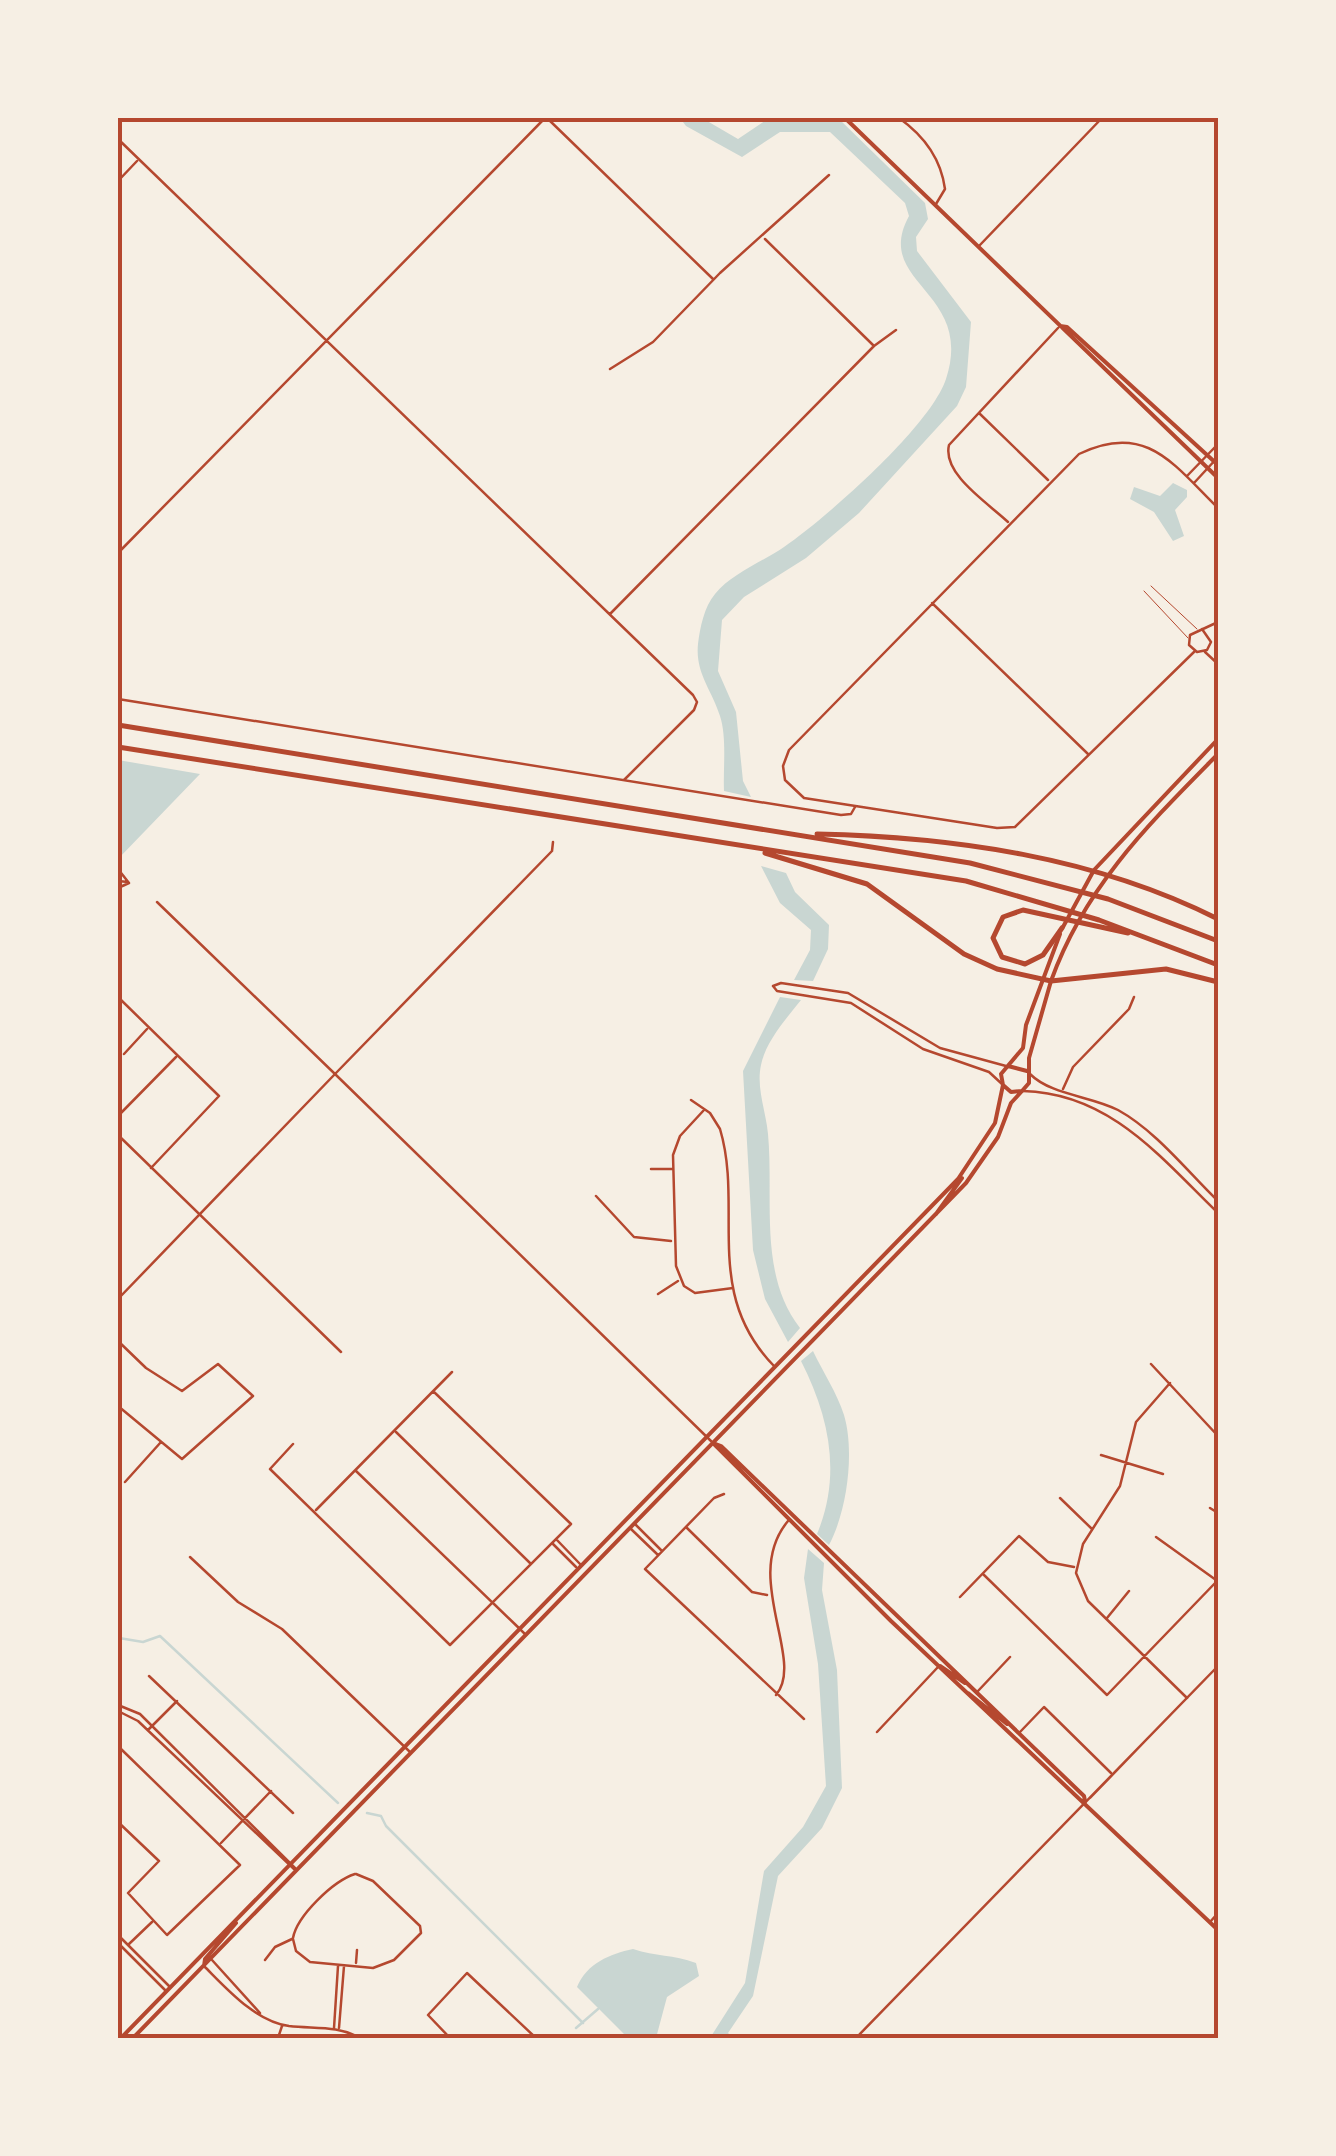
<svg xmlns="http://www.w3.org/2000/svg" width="1336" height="2156" font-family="Inter,sans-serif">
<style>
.water{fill:#c9d6d2}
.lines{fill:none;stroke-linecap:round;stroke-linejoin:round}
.stream{stroke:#c9d6d2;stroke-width:2.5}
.service{stroke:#b5482f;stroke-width:1}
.minor{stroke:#b5482f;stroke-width:2.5}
.tertiary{stroke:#b5482f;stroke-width:2.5}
.secondary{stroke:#b5482f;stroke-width:4}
.primary{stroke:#b5482f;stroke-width:4}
.motorway{stroke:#b5482f;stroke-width:5}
.neatline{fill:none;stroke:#b5482f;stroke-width:4}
</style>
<rect width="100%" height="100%" fill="#f6efe4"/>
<!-- water -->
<path class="water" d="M 680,118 L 702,118 L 738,139 L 769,118 L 838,118 L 925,203 L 928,219 L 916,237 L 917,251 L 971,322 L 966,387 L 957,406 L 859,513 L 806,558 L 744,597 L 722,620 L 718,671 L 736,712 L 743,781 L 751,797 L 724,791 C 723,768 727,738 720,716 C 712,690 695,673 698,644 C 700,628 704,607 715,594 C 731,574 762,562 784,547 C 826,518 930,427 946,379 C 975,290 872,284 909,216 L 905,203 L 830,132 L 780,132 L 742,157 L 686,126 Z
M 1173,483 L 1187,490 L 1187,497 L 1175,510 L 1184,536 L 1173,541 L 1154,512 L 1130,499 L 1134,487 L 1160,496 Z
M 118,760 L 200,774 L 118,859 Z
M 761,866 L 786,873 L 795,892 L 829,925 L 828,949 L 813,981 L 794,980 L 810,950 L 811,930 L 780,903 Z
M 780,997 L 801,1000 C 786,1019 766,1041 761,1065 C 756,1088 766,1111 768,1134 C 774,1199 758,1274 800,1328 L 788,1342 L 765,1299 L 753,1250 L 743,1071 Z
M 813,1351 C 823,1372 837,1393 844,1415 C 855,1452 847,1511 829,1545 L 817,1534 C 842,1474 829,1416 801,1361 Z
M 808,1549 L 824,1563 L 822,1590 L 837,1670 L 842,1788 L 822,1828 L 778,1876 L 753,1996 L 728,2033 L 733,2038 L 710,2038 L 745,1983 L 764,1871 L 803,1827 L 826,1786 L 818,1664 L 804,1578 Z
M 633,1949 C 656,1957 673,1954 696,1963 L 699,1976 L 667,1997 L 656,2038 L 625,2035 L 577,1987 C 587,1963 610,1954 633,1949 Z"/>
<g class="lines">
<!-- stream -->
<path class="stream" d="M 119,1638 L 143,1642 L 160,1636 L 338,1803
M 367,1813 L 381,1816 L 386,1826 L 583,2023
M 576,2028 L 598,2009"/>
<!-- service -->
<path class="service" d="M 1151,586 L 1197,629
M 1144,591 L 1188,638"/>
<!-- minor -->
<path class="minor" d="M 899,118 C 923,135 941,159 945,189 L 936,204
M 548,119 L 713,279
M 118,139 L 693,695 L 697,702 L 694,710 L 624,780
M 118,181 L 137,161
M 765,239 L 873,345
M 610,369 L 653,342 L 720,273 L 829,175
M 979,413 L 1048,480
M 1187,476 L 1218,444
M 1194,483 L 1218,457
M 1008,522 C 988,503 942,474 949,445 L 1058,328
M 118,553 L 545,118
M 932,603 L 1088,754
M 610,614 L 874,346 L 896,330
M 1202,629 L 1211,642 L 1207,650 L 1197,652 L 1189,645 L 1190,635 L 1218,622
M 1195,651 L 1015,827 L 997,828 L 804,798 L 785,780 L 783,766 L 789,750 L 1079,454 C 1146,421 1174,465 1218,508
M 1205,652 L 1218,664
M 118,699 L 841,815 L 851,814 L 855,807
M 118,869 L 129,883
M 118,881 L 128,882
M 118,888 L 129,883
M 157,902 L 335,1074 L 552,851 L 553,842
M 118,997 L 219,1096 L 151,1168
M 124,1054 L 147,1029
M 1002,1084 L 989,1072 L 923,1049 L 851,1003 L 777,991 L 773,986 L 781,983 L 848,993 L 940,1048 L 1006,1066
M 1063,1089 L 1073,1067 L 1129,1009 L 1134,997
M 691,1100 L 710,1113 L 720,1129 C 744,1209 702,1292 774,1366
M 704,1110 L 680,1136 L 673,1155 L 676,1266 L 684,1286 L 695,1293 L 733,1288
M 118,1116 L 176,1057
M 118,1135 L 341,1352
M 651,1169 L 673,1169
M 596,1196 L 634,1237 L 671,1241
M 658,1294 L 678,1281
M 118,1341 L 146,1368 L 182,1391 L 218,1364 L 253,1396 L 182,1459 L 118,1406
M 1151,1364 L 1218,1436
M 1170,1383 L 1136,1422 L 1120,1486 L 1083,1544 L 1076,1573 L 1088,1601 L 1187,1698
M 396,1432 L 530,1563
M 293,1444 L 270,1469 L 450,1645 L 571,1524 L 433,1391
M 1101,1455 L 1163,1474
M 356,1471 L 526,1635
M 125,1482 L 161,1442
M 724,1494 L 714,1498 L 645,1569 L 804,1719
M 1060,1498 L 1092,1529
M 1210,1508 L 1218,1513
M 316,1510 L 452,1372
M 635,1524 L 661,1550
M 687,1528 L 752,1592 L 767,1595
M 631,1529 L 658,1555
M 1156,1537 L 1216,1580
M 556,1539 L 581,1565
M 553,1544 L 576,1567
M 190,1557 L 238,1602 L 282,1629 L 410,1752
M 983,1574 L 1107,1695 L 1218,1580
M 960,1597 L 1019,1536 L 1048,1562 L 1074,1567
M 494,1604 L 520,1629
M 1107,1618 L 1129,1591
M 149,1676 L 293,1813
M 978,1691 L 1010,1657
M 776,1695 C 806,1660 741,1577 788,1521
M 118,1705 L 140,1714 L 296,1869
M 118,1711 L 138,1721 L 294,1869
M 148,1730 L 177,1701
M 877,1732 L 938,1667
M 1020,1732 L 1044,1707 L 1111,1773
M 118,1753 L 121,1749 L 240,1865 L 167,1935 L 128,1893 L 159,1861 L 118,1822
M 221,1843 L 271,1791
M 1210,1922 L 1218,1913
M 118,1935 L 170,1987
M 293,1938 C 297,1916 333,1881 355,1874
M 293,1939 L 296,1951 L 310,1962 L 373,1968 L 394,1960 L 421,1933 L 420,1926 L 373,1881 L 356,1874
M 118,1943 L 166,1991
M 129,1944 L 152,1922
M 212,1960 L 260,2013
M 265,1960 L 275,1947 L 292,1939
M 356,1963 L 357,1950
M 204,1966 C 227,1989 255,2021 289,2026 C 315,2029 337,2025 360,2038
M 334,2028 L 338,1966
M 339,2028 L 344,1966
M 278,2038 L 282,2026
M 450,2038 L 428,2015 L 467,1973 L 536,2038"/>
<!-- tertiary -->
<path class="tertiary" d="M 979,246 L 1102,118
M 1030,1074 C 1051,1095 1091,1096 1118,1110 C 1156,1131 1187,1171 1218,1201
M 1023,1091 C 1110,1093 1161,1158 1218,1213
M 118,1299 L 335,1074 L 711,1441
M 1090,1798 L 1147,1739
M 856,2038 L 1218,1666"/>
<!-- secondary -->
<path class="secondary" d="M 845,118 L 1218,478
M 1060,326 L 1067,327 L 1218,465
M 1051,981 L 1029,1058 L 1029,1083 L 1022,1091 L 1011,1092 L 1003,1085 L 1001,1074 L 1023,1048 L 1026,1025 L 1060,934
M 1008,1066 L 1027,1071
M 936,1214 L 962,1178
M 713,1443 L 891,1621 L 1218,1930
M 713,1443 L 721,1446 L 1084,1796 L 1085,1801
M 940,1666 L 965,1683
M 968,1693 L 1007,1724
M 204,1966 L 205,1959 L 236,1923
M 121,2038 L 958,1179 L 995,1123 L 1003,1085
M 133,2038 L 966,1183 L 998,1137 L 1011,1103 L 1022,1091"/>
<!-- primary -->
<path class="primary" d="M 1063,927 L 1094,870 L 1218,739
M 1051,981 C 1085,886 1149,824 1218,754"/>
<!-- motorway -->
<path class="motorway" d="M 118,725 L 970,863 L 1108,899 L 1218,941
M 118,747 L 966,881 L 1099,920 L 1218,965
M 817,834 C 954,837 1095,857 1218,919
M 765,853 L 867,884 L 964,954 L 997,969 L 1051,981 L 1166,969 L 1218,982
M 1062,928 L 1043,955 L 1025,964 L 1002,957 L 993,938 L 1003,917 L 1023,910 L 1128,933"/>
</g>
<!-- border -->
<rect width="1336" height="2156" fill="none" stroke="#f6efe4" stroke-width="240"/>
<rect x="120" y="120" width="1096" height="1916" class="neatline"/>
</svg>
